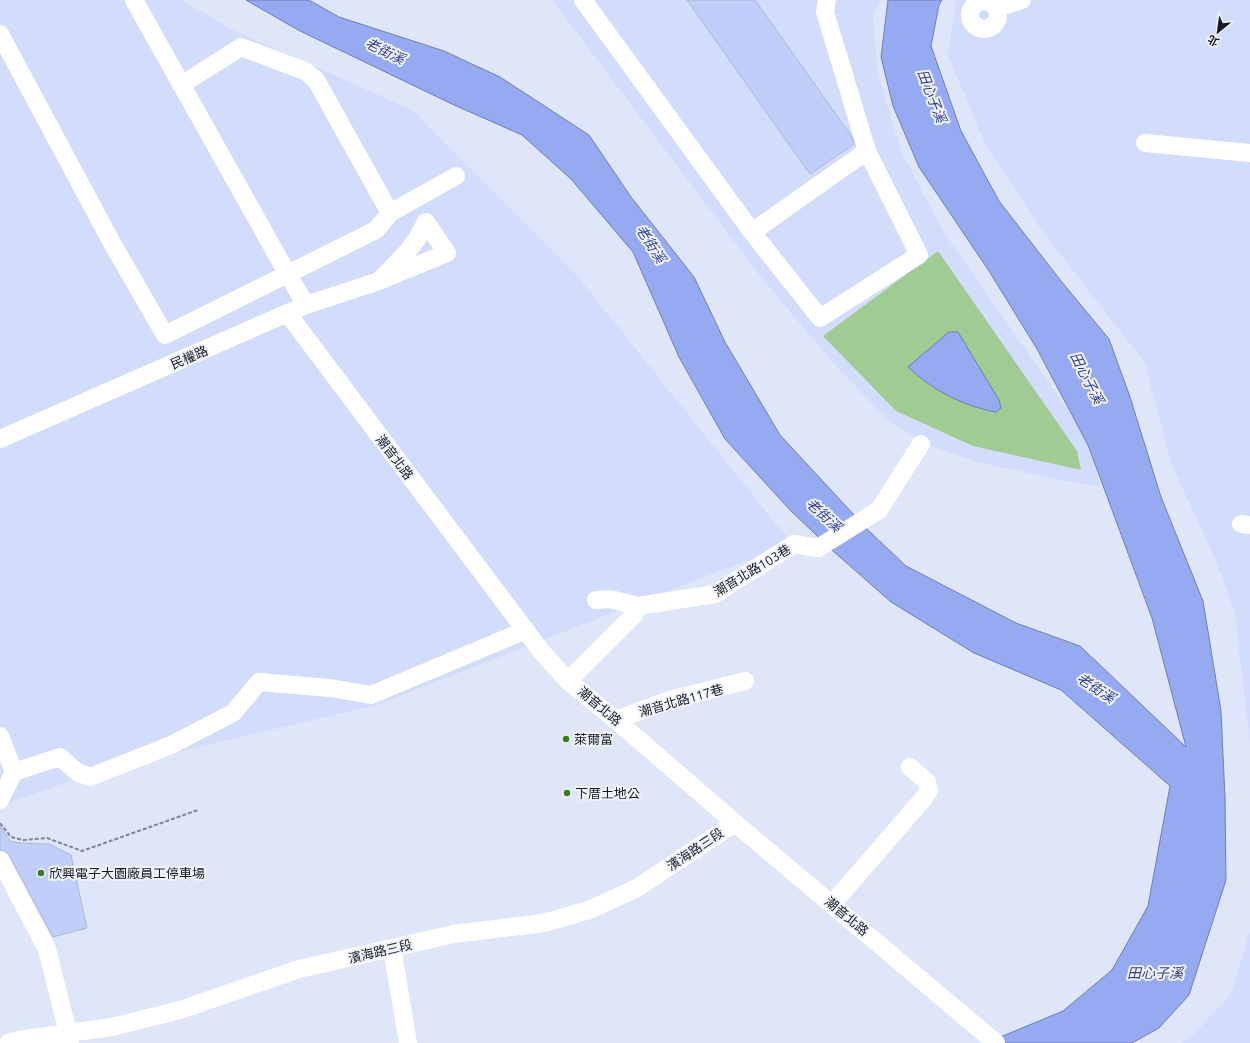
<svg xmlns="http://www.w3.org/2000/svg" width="1250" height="1043" font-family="Ubuntu,'Noto Sans TC',sans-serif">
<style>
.built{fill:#d2dcfb}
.green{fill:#a0cb92}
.water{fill:#95aaf0;stroke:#6f7fb3}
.building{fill:#c0cef9;stroke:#acb7d5}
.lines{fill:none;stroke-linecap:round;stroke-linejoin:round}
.path{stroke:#808695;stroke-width:2;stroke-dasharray:4 2;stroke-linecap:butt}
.minor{stroke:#fff;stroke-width:18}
.poi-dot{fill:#397c1e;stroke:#f1f3fa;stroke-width:1.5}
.labels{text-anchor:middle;stroke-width:4;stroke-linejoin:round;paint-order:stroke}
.street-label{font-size:13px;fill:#161a25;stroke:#f1f3fa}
.poi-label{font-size:13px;fill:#161a25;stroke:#f1f3fa;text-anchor:start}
.water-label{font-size:14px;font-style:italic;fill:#2d3d8d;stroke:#f1f3fa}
</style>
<rect width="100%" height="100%" fill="#dfe6f9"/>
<!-- built -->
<path class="built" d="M 0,0 L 182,0 L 233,30 L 414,111 L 578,277 L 791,543 L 376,705 L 101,770 L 0,806 Z
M 552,0 L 880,0 L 873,16 L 878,74 L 901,151 L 943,231 L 1093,447 L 1099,486 L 1051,478 L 973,461 L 930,445 L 889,422 L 831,360 L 761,277 Z
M 956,0 L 1250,0 L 1250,742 L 1235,614 L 1216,560 L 1172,466 L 1145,363 L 1040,228 L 983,139 L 948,55 Z
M 1250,932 L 1250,1043 L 1182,1043 L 1189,1039 L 1231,994 Z"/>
<!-- green -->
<path class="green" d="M 938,251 L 1077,451 L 1081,470 L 973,446 L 896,411 L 823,336 Z"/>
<!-- water -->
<path class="water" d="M 246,0 L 309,0 L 339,17 L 444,51 L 500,77 L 589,135 L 631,197 L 694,277 L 725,342 L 780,435 L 868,530 L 906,566 L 1016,623 L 1080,646 L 1186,747 L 1152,618 L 1088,445 L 1037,349 L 989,271 L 919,167 L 893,106 L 881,57 L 888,0 L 942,0 L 939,5 L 931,46 L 961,131 L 999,201 L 1061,281 L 1109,339 L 1130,397 L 1161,497 L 1203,601 L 1221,711 L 1225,798 L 1226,880 L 1189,995 L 1159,1028 L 1132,1043 L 986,1043 L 1063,1011 L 1112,970 L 1148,906 L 1170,786 L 1061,690 L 974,653 L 891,602 L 833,551 L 791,511 L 725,439 L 679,357 L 633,252 L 571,179 L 522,135 L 452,104 L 298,30 Z
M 949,332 L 958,332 L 999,400 L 1001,408 L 996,412 C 963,406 932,390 908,367 Z"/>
<!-- building -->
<path class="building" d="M 687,0 L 755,0 L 852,137 L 854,144 L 810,174 Z
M 0,825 L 10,841 L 19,843 L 49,844 L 71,855 L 87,928 L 53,937 L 9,855 L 5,851 L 0,850 Z"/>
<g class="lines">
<!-- path -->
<path class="path" d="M 0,823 L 11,837 L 23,840 L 47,838 L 82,851 L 198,810"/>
<!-- minor -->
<path class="minor" d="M 134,0 L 287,273 L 306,305
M 583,0 L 752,232 L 820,318 L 919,255 L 867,151 L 825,12 L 827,0
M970 15a14 14 0 1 1 28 0a14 14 0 1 1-28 0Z
M 997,8 L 1022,0
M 0,34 L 112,243 L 165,335 L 376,230 L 390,213 L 456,176
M 181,85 L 241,47 L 305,71 L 316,80 L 390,213
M 1145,143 L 1250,153
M 752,232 L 867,151
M 288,314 L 541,651 L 568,681 L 616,720 L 735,823 L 996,1043
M 0,439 L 306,305 L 379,281 L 447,253 L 426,222 L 417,239 L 407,252 L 379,281
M 1241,524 L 1250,525
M 596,600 L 610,599 L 638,606 L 715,594 L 794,544 L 818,548 L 879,510 L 921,444
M 568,681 L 634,615 L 638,606
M 616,720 L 670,700 L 745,681
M 0,736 L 14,772
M 14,772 L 60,757 L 77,772 L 90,777 L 171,745 L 233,713 L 259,682 L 330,688 L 371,695 L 526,630
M 0,800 L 14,772
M 0,860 L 47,949 L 68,1033 L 70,1043
M 832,904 L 924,798 L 929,790 L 927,782 L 910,767
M 392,948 L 408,1043
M 8,1043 L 18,1040 L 112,1027 L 180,1010 L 299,969 L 454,934 L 544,923 L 589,910 L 637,888 L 735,823"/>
</g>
<!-- markers -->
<g class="poi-dot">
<circle cx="566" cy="739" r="4"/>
<circle cx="567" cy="793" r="4"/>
<circle cx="41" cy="873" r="4"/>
</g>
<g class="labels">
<!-- street labels -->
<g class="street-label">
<text transform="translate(189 357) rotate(-23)" y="5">民權路</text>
<text transform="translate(395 457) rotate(53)" y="5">潮音北路</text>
<text transform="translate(752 570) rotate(-31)" y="5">潮音北路103巷</text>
<text transform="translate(681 700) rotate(-16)" y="5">潮音北路117巷</text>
<text transform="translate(600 706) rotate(40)" y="5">潮音北路</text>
<text transform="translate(695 849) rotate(-34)" y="5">濱海路三段</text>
<text transform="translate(847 916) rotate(40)" y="5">潮音北路</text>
<text transform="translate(380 951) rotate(-13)" y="5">濱海路三段</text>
</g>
<!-- poi labels -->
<g class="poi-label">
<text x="574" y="744">萊爾富</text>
<text x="575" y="798">下厝土地公</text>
<text x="49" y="878">欣興電子大園廠員工停車場</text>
</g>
<!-- water labels -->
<g class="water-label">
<text transform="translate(385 51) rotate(26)" y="5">老街溪</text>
<text transform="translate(932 96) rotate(69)" y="5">田心子溪</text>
<text transform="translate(651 244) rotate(57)" y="5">老街溪</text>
<text transform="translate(1087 378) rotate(63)" y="5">田心子溪</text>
<text transform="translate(824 515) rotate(42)" y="5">老街溪</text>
<text transform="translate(1096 688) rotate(33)" y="5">老街溪</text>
<text x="1155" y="978">田心子溪</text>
</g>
</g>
<!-- north arrow -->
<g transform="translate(1218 32) rotate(209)" stroke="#f1f3fa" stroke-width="3" paint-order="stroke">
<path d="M0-3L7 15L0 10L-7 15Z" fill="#161a25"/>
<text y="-6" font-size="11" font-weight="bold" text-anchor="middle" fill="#161a25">北</text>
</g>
</svg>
